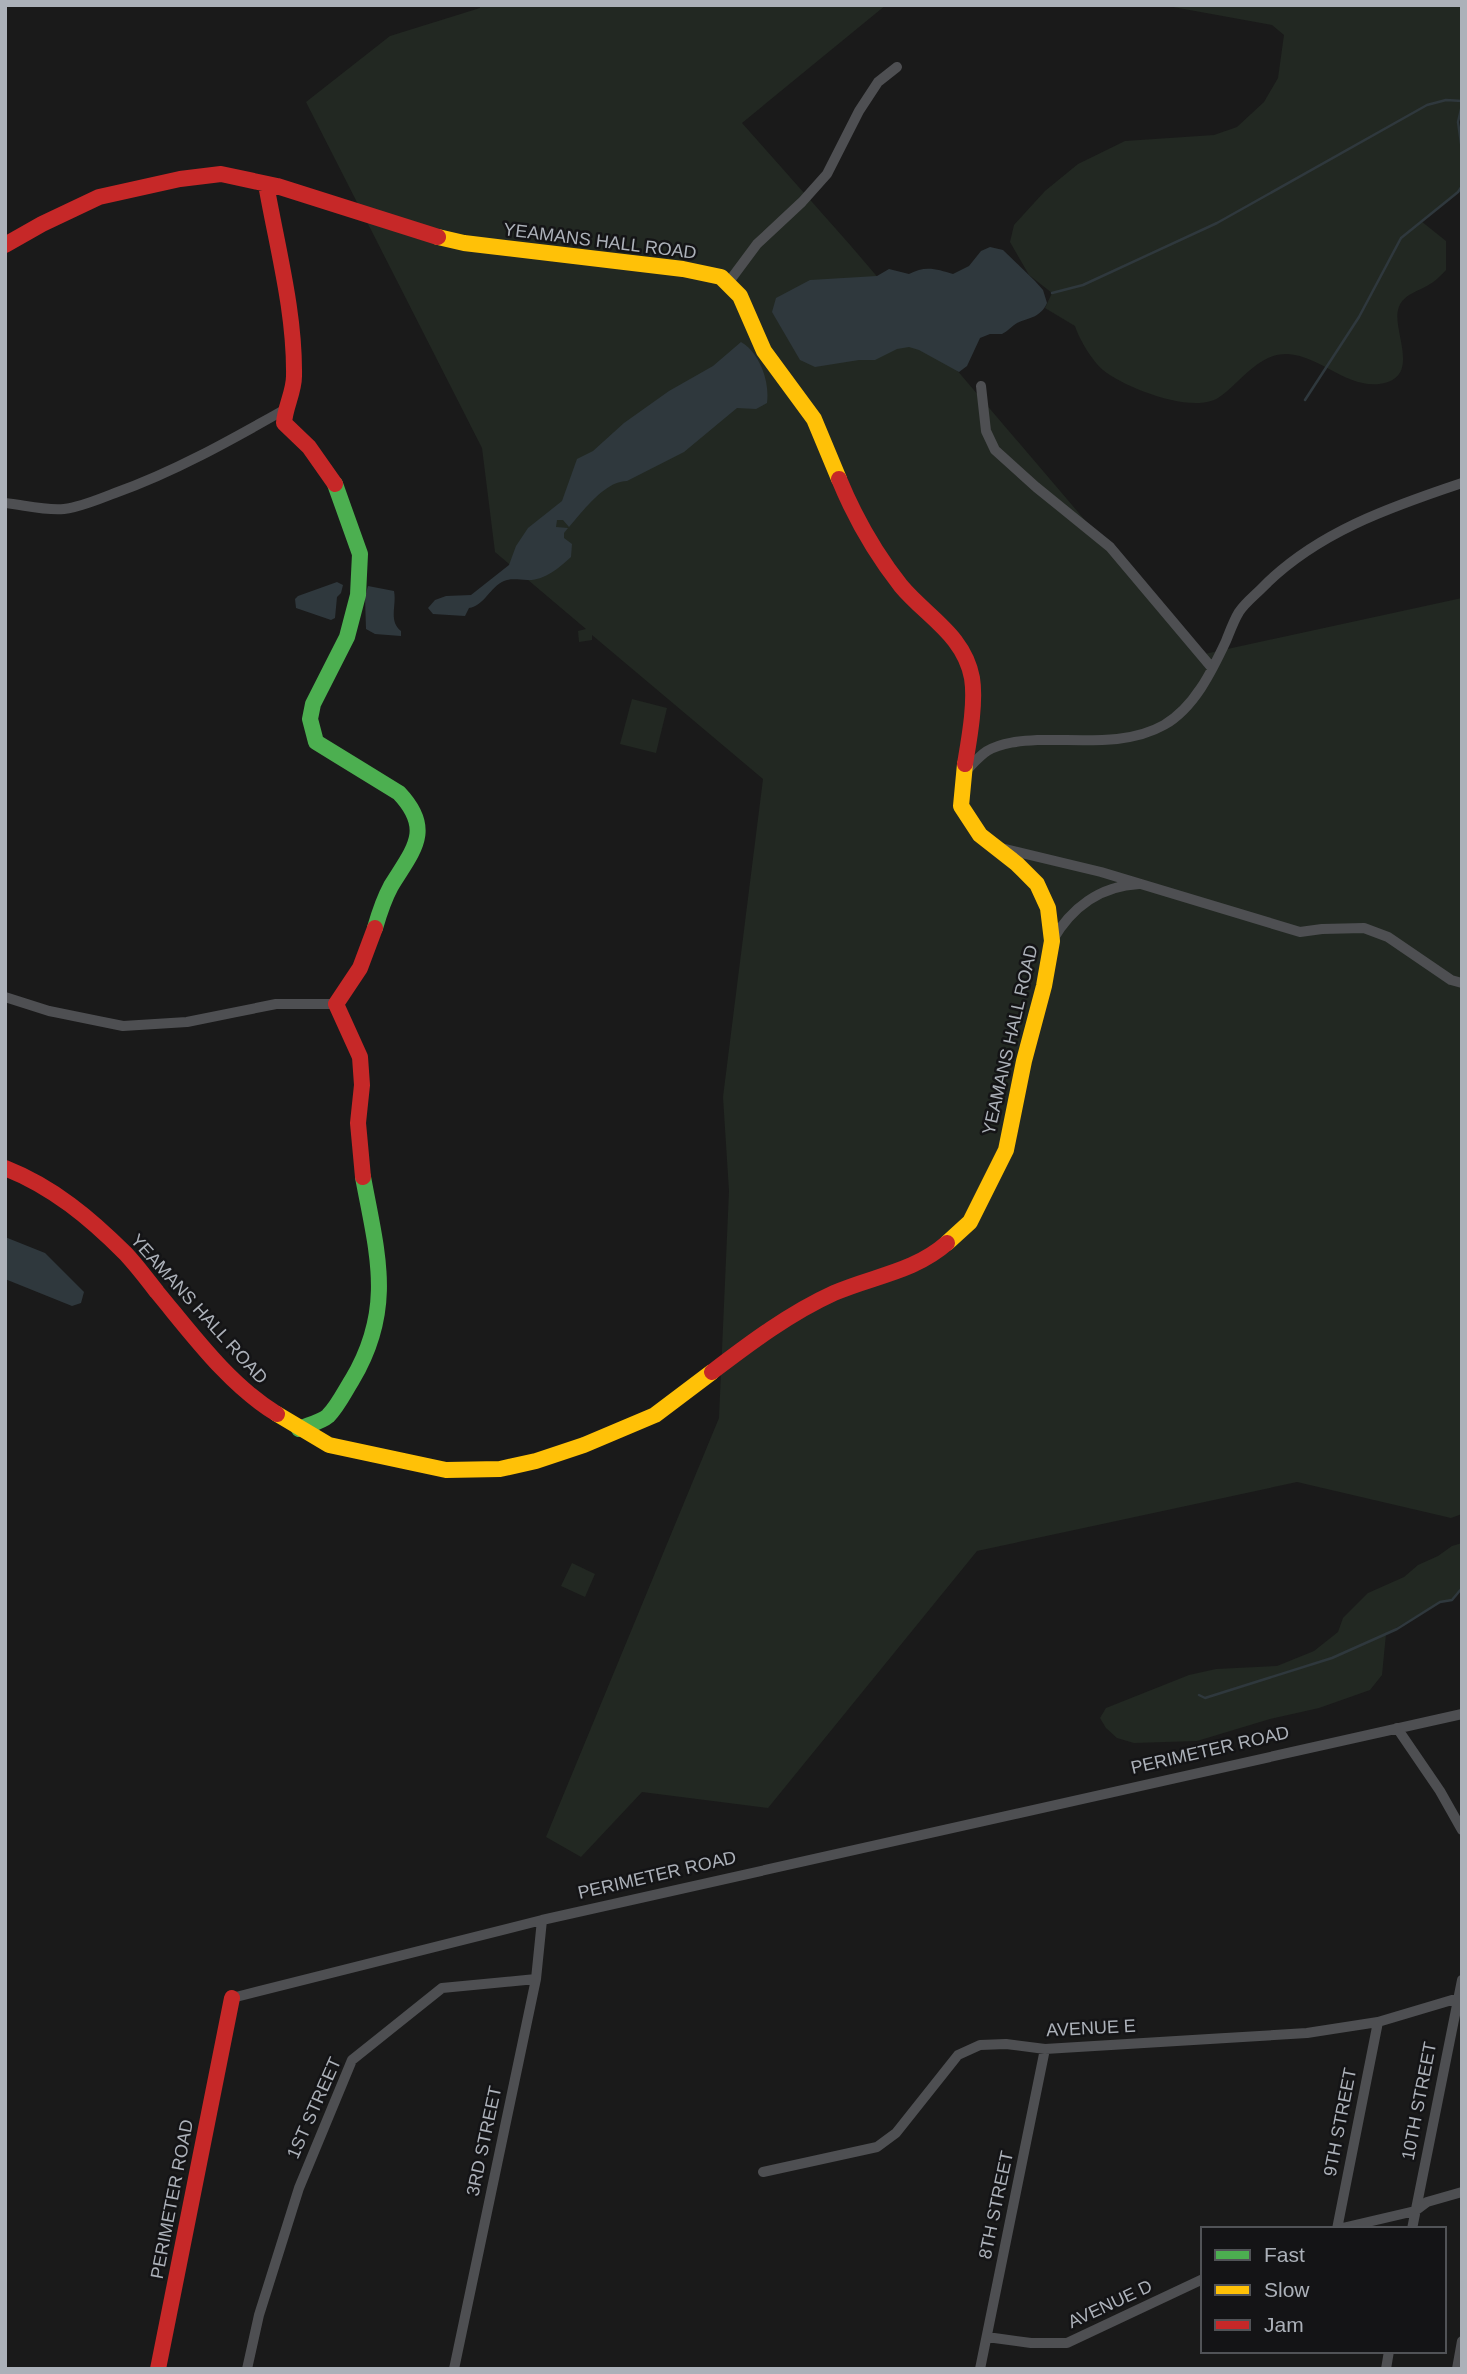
<svg xmlns="http://www.w3.org/2000/svg" width="1467" height="2374" font-family="Arial,sans-serif">
<style>
.green{fill:#222822}
.water{fill:#2f383d}
.lines{fill:none;stroke-linecap:round;stroke-linejoin:round}
.stream{stroke:#2f383d;stroke-width:2.5}
.street{stroke:#4e4f52;stroke-width:10}
.fast{stroke:#4caf50;stroke-width:16}
.slow{stroke:#ffc107;stroke-width:16}
.jam{stroke:#c62828;stroke-width:16}
.labels{text-anchor:middle;stroke-width:5;stroke-linejoin:round;paint-order:stroke}
.street-label{font-size:18px;fill:#acb1b9;stroke:#141416}
</style>
<rect width="100%" height="100%" fill="#1a1a1a"/>
<!-- green -->
<path class="green" d="M 480,5 L 886,5 L 742,123 L 851,246 L 1200,655 L 1462,598 L 1462,1514 L 1451,1518 L 1297,1482 L 977,1551 L 768,1808 L 642,1792 L 581,1857 L 546,1837 L 719,1418 L 729,1191 L 723,1097 L 763,779 L 592,635 L 592,640 L 579,642 L 578,631 L 586,629 L 495,552 L 482,448 L 306,102 L 390,36 L 480,8 Z
M 1162,5 L 1462,5 L 1462,105 L 1458,122 L 1462,150 L 1462,186 L 1458,192 L 1421,221 L 1446,241 L 1446,270 C 1441,275 1436,281 1430,284 C 1418,292 1402,294 1398,310 C 1393,330 1418,372 1388,382 C 1352,394 1322,356 1288,354 C 1257,353 1240,384 1218,398 C 1192,414 1125,388 1103,370 C 1093,362 1079,339 1075,326 L 1045,308 L 1052,293 L 1029,275 L 1010,242 L 1014,225 L 1045,191 L 1078,164 L 1125,141 L 1214,135 L 1237,127 L 1264,102 L 1278,78 L 1284,35 L 1272,25 Z
M 632,699 L 667,708 L 656,753 L 620,744 Z
M 1462,1543 L 1462,1588 L 1452,1600 L 1440,1602 L 1386,1634 L 1382,1675 L 1370,1690 L 1319,1708 L 1270,1719 L 1197,1741 L 1134,1743 L 1117,1738 L 1106,1728 L 1100,1718 L 1106,1708 L 1189,1675 L 1216,1669 L 1277,1666 L 1314,1651 L 1338,1632 L 1343,1618 L 1368,1593 L 1404,1577 L 1418,1565 L 1438,1556 L 1452,1546 Z
M 572,1563 L 595,1574 L 585,1597 L 561,1586 Z"/>
<!-- water -->
<path class="water" d="M 990,247 L 1003,250 L 1035,281 L 1043,290 L 1047,303 C 1040,318 1030,317 1017,323 C 1012,326 1008,331 1002,334 L 990,334 L 980,338 L 967,366 L 959,372 L 919,350 L 909,347 L 897,349 L 875,360 L 859,360 L 815,367 L 800,360 L 772,312 L 776,298 L 810,280 L 877,276 L 889,269 L 909,274 C 925,265 937,269 953,274 L 969,266 L 981,251 Z
M 741,342 C 759,352 770,381 767,403 L 756,409 L 737,408 L 684,452 L 627,481 C 605,481 583,511 569,527 L 563,520 L 557,520 L 556,527 L 568,528 L 564,533 L 564,538 L 572,544 L 571,557 C 559,568 544,581 527,580 C 519,580 512,578 504,581 C 490,587 484,606 469,608 L 465,616 L 433,614 L 428,608 L 435,600 L 446,596 L 471,595 L 509,565 L 516,546 L 528,528 L 562,501 L 577,459 L 593,451 L 624,423 L 669,391 L 713,366 Z
M 337,582 L 343,585 L 341,593 L 337,597 L 335,618 L 331,620 L 296,608 L 295,599 L 298,596 Z
M 368,586 L 394,591 C 397,605 388,621 401,631 L 401,636 L 375,634 L 366,629 L 365,597 Z
M 5,1237 L 45,1253 L 84,1292 L 81,1303 L 72,1306 L 5,1279 Z"/>
<g class="lines">
<!-- stream -->
<path class="stream" d="M 1462,105 L 1458,122 L 1462,150
M 1052,293 L 1083,285 L 1217,223 L 1427,105 L 1446,100 L 1462,101
M 1305,400 L 1359,317 L 1401,238 L 1458,192 L 1462,186
M 1199,1695 L 1205,1698 L 1332,1658 L 1397,1629 L 1440,1602 L 1452,1600 L 1462,1588"/>
<!-- street -->
<path class="street" d="M 728,283 L 757,244 L 802,202 L 827,174 L 859,111 L 878,82 L 897,67
M 981,386 L 986,431 L 995,450 L 1036,487 L 1110,547 L 1212,668
M 5,503 C 24,505 46,511 64,509 C 81,507 99,499 115,493 C 174,472 229,441 284,410
M 964,773 C 971,766 978,757 987,751 C 1002,742 1021,741 1038,740 C 1080,739 1127,746 1164,725 C 1194,708 1212,671 1226,641 C 1230,631 1234,620 1239,612 C 1245,603 1254,596 1261,589 C 1315,533 1390,507 1462,483
M 1001,848 L 1101,872 L 1300,932 L 1322,929 L 1364,928 L 1388,937 L 1451,980 L 1462,983
M 1052,941 C 1071,908 1100,886 1139,884
M 5,997 L 49,1011 L 123,1026 L 187,1022 L 276,1004 L 336,1004
M 1397,1728 L 1440,1791 L 1462,1830
M 232,1998 L 542,1920 L 1462,1714
M 763,2172 L 877,2147 L 896,2133 L 958,2055 L 980,2045 L 1006,2044 L 1045,2049 L 1307,2033 L 1378,2022 L 1462,1997
M 1337,2229 L 1378,2022
M 1338,2229 L 1415,2211 L 1427,2202 L 1462,2192
M 1412,2229 L 1462,1980
M 987,2337 L 1031,2343 L 1067,2343 L 1203,2279
M 247,2369 L 259,2315 L 299,2188 L 352,2060 L 442,1988 L 536,1979
M 454,2369 L 536,1979 L 542,1920
M 980,2369 L 1045,2049
M 1386,2369 L 1389,2351
M 1457,2369 L 1462,2341"/>
<!-- fast -->
<path class="fast" d="M 335,484 L 360,554 L 358,595 L 347,637 L 313,704 L 310,719 L 316,742 L 399,793 C 434,830 413,850 391,886 C 384,899 379,914 375,928
M 299,1429 C 308,1425 321,1422 328,1416 C 338,1406 345,1391 352,1380 C 395,1308 377,1253 363,1177"/>
<!-- slow -->
<path class="slow" d="M 438,237 L 464,243 L 683,269 L 721,277 L 740,296 L 764,351 L 814,419 L 839,479
M 947,1243 L 970,1222 L 1006,1150 L 1024,1061 L 1044,986 L 1052,941 L 1048,908 L 1037,884 L 1017,864 L 980,835 L 961,806 L 965,764
M 277,1414 L 329,1445 L 446,1470 L 500,1469 L 536,1461 L 584,1445 L 655,1415 L 712,1372"/>
<!-- jam -->
<path class="jam" d="M 266,184 C 277,247 295,312 294,376 C 294,392 285,407 284,423 L 309,447 L 335,484
M 5,245 L 42,224 L 99,197 L 180,179 L 221,174 L 277,186 L 438,237
M 839,479 C 855,518 875,553 901,586 C 927,617 964,635 972,678 C 976,703 969,740 965,764
M 5,1168 C 53,1187 90,1218 126,1254 C 137,1266 147,1279 157,1292 C 192,1334 229,1385 277,1414
M 363,1177 L 358,1123 L 362,1085 L 360,1057 L 336,1004 L 360,968 L 375,928
M 712,1372 C 750,1343 790,1313 834,1293 C 873,1276 914,1272 947,1243
M 158,2369 L 232,1998"/>
</g>
<g class="labels">
<!-- street labels -->
<g class="street-label">
<text transform="translate(600 241) rotate(7)" y="6">YEAMANS HALL ROAD</text>
<text transform="translate(1010 1040) rotate(-77)" y="6">YEAMANS HALL ROAD</text>
<text transform="translate(199 1309) rotate(48)" y="6">YEAMANS HALL ROAD</text>
<text transform="translate(1210 1750) rotate(-13)" y="6">PERIMETER ROAD</text>
<text transform="translate(657 1875) rotate(-13)" y="6">PERIMETER ROAD</text>
<text transform="translate(1091 2028) rotate(-3)" y="6">AVENUE E</text>
<text transform="translate(1419 2101) rotate(-79)" y="6">10TH STREET</text>
<text transform="translate(314 2108) rotate(-66)" y="6">1ST STREET</text>
<text transform="translate(1340 2122) rotate(-79)" y="6">9TH STREET</text>
<text transform="translate(484 2141) rotate(-78)" y="6">3RD STREET</text>
<text transform="translate(172 2199) rotate(-79)" y="6">PERIMETER ROAD</text>
<text transform="translate(996 2205) rotate(-78)" y="6">8TH STREET</text>
<text transform="translate(1110 2304) rotate(-25)" y="6">AVENUE D</text>
</g>
</g>
<!-- border -->
<rect width="1467" height="2374" fill="none" stroke="#acb1b9" stroke-width="14"/>
<!-- legend -->
<rect x="1201" y="2227" width="245" height="126" fill="#141416" stroke="#515357" stroke-width="2"/>
<rect x="1215" y="2250" width="35" height="10" fill="#4caf50" stroke="#515357" stroke-width="2"/>
<text x="1264" y="2262" font-size="21" fill="#acb1b9">Fast</text>
<rect x="1215" y="2285" width="35" height="10" fill="#ffc107" stroke="#515357" stroke-width="2"/>
<text x="1264" y="2297" font-size="21" fill="#acb1b9">Slow</text>
<rect x="1215" y="2320" width="35" height="10" fill="#c62828" stroke="#515357" stroke-width="2"/>
<text x="1264" y="2332" font-size="21" fill="#acb1b9">Jam</text>
</svg>
